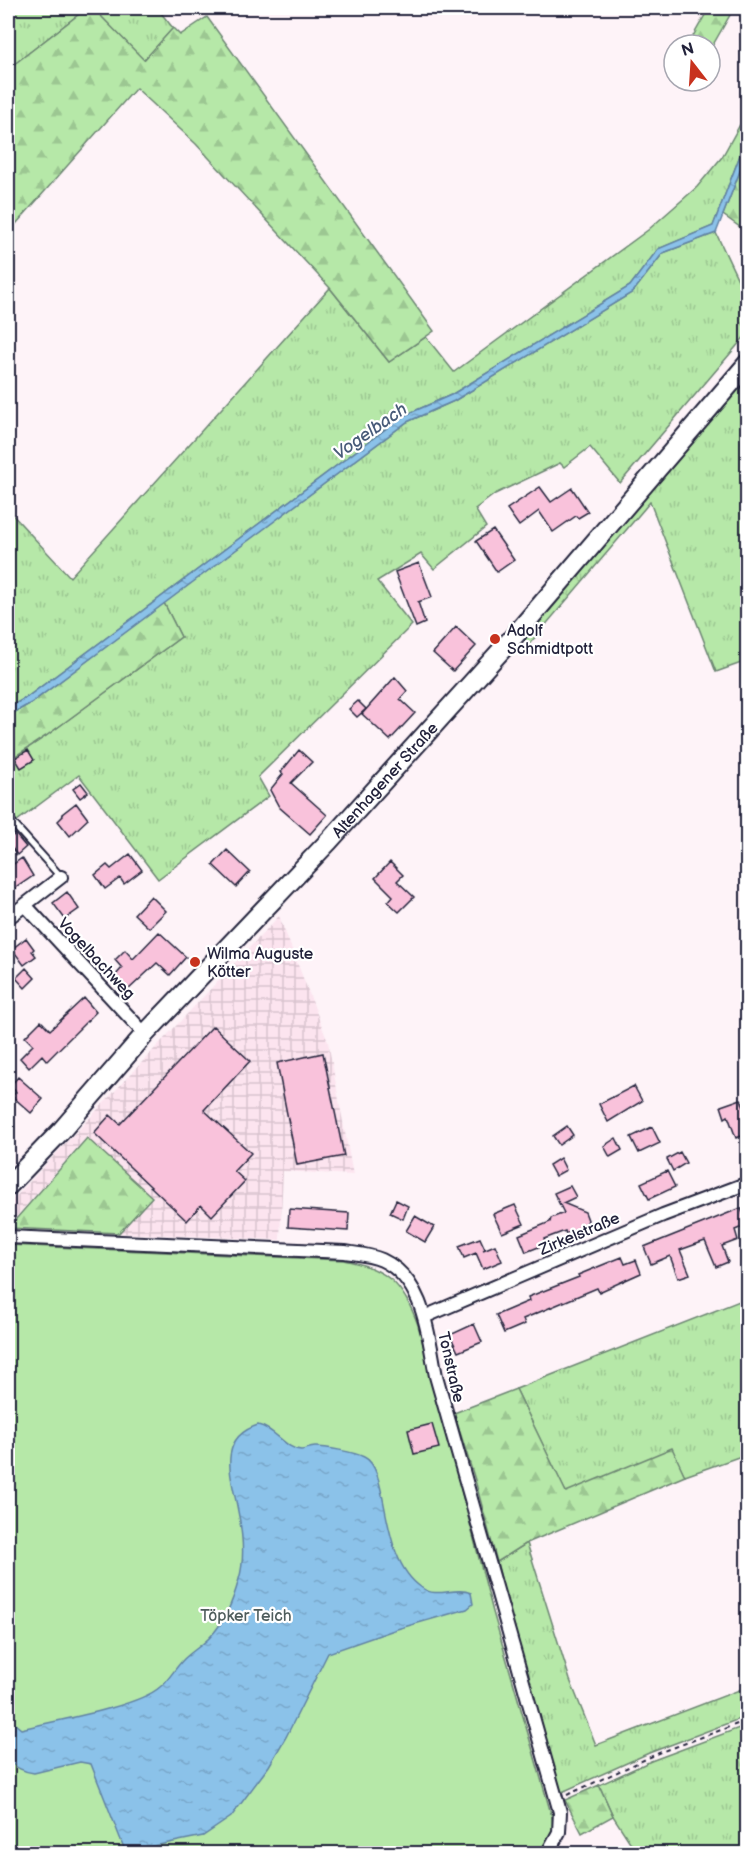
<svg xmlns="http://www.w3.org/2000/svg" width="755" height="1861" font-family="'Balsamiq Sans',sans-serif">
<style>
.industrial{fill:url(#industrial-grid)}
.grass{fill:url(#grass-tufts);stroke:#6c8572;stroke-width:1.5}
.forest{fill:url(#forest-firs);stroke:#6c8572;stroke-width:1.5}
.green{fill:#b6e8a8;stroke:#6c8572;stroke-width:1.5}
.water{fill:url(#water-ripples);stroke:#6182a3;stroke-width:1.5}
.building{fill:#f9c2db;stroke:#22223b;stroke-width:1.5}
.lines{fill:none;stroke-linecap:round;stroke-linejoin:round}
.lane-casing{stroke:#22223b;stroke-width:10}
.street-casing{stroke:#22223b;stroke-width:16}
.secondary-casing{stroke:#22223b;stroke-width:22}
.path{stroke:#22223b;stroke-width:2;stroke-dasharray:4.5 4.5;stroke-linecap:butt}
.lane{stroke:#fff;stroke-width:6}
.street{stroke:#fff;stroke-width:12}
.secondary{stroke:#fff;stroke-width:18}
.poi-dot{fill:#c8321e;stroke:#fff;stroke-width:2}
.labels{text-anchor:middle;stroke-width:4.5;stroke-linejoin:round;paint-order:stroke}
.poi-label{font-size:16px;fill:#22223b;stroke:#fff;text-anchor:start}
.street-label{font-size:16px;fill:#22223b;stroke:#fff}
.park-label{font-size:16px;fill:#4e5d5c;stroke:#fff}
.water-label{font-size:18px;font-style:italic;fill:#475a78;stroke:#fff}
</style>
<defs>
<pattern id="industrial-grid" width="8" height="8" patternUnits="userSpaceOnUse" patternTransform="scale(1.5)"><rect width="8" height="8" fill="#fce4ef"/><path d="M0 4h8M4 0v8" fill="none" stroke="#d8c3ce"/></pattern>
<pattern id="grass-tufts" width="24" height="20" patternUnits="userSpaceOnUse" patternTransform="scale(1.5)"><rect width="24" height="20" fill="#b6e8a8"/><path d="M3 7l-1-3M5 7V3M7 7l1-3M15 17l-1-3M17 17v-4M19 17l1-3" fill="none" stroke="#9cc792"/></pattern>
<pattern id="forest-firs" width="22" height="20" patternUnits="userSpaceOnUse" patternTransform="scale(1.5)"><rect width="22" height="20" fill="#b6e8a8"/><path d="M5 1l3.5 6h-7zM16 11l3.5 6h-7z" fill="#9cc792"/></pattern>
<pattern id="water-ripples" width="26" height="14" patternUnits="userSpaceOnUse" patternTransform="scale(1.5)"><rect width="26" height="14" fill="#8bc2e9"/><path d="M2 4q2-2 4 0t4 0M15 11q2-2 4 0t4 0" fill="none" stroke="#78a6c9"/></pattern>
</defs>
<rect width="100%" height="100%" fill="#fef3f8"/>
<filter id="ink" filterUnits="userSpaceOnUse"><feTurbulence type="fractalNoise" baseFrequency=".0167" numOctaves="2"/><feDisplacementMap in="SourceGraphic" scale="12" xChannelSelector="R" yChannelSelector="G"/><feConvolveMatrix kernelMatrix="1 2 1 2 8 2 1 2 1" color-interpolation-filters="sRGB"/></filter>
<g filter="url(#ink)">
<!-- industrial -->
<path class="industrial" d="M 279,916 L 328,1042 L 353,1175 L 283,1171 L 280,1240 L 119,1233 L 152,1197 L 86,1138 L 8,1226 L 8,1205 Z"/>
<!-- grass -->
<path class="grass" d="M 8,8 L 87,8 L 8,69 Z
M 93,8 L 157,8 L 173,28 L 144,61 Z
M 747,112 L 747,137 L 713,226 L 658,249 L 630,286 L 451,395 L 403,416 L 27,697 L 8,708 L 8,510 L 70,577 L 330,288 L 389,362 L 426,337 L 454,372 L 648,230 L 697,187 L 722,157 Z
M 716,233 L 747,299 L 747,334 L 620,483 L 590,447 L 564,467 L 560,463 L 495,494 L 475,509 L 486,527 L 434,569 L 421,554 L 377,581 L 412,625 L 258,777 L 269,796 L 158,879 L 79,775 L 17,821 L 8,811 L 8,761 L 46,736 L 181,637 L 164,603 L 407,422 L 454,401 L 633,292 L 663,253 Z
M 747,375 L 747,661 L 716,672 L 650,502 L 526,648 L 525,636 Z
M 747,1298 L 747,1454 L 685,1476 L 671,1449 L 566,1493 L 516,1389 Z
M 527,1543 L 570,1680 L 596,1745 L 747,1687 L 747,1716 L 649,1753 L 560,1793 L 521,1662 L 497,1562 Z
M 747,1725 L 747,1853 L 637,1853 L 613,1816 L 599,1785 L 651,1761 Z"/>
<!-- forest -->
<path class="forest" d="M 87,8 L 93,8 L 144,60 L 173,28 L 180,35 L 207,17 L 434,331 L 389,362 L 330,288 L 196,144 L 136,88 L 8,233 L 8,69 Z
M 709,8 L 734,8 L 710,50 L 710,45 L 688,45 Z
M 747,153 L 747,232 L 723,215 Z
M 164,603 L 181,637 L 46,736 L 8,761 L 8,716 L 31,703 Z
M 87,1138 L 152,1197 L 119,1233 L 8,1228 Z
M 516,1389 L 566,1492 L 672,1448 L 685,1476 L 527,1543 L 497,1562 L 475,1480 L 454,1413 Z
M 599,1785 L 613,1816 L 582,1833 L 565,1800 Z"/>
<!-- green -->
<path class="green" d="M 8,1245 L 343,1260 C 386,1268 403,1283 418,1325 L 493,1612 L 552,1817 L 553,1829 L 540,1854 L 8,1854 Z"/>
<!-- water -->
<path class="water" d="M 747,137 L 747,153 L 716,233 L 663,253 L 633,292 L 454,401 L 407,422 L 31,703 L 8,716 L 8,708 L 27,697 L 403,416 L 451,395 L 630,286 L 658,249 L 713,226 Z
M 258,1425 C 276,1429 285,1449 301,1450 C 305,1450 310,1447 315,1447 C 325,1447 355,1452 364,1457 C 391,1469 377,1558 422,1588 C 437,1599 455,1586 471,1593 L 473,1604 L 467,1609 L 397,1629 L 328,1653 L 286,1737 L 269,1766 L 231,1817 L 203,1836 L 149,1847 L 130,1850 L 124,1848 L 91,1764 L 80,1762 L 34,1773 C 23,1772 16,1767 8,1761 L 8,1718 L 21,1729 C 53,1721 138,1707 160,1687 C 169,1680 175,1668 184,1659 C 192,1651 203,1645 211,1636 C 225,1621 234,1598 239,1579 C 246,1556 242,1529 237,1506 C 231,1476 217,1438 258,1425 Z"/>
<!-- building -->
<path class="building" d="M 540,487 L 551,502 L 572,488 L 588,512 L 578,518 L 576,516 L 553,532 L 539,511 L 519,526 L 507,509 Z
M 493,530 L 514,560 L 497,572 L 476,541 Z
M 419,563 L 432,597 L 418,602 L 425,623 L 416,627 L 395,572 Z
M 456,627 L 476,646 L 453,671 L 433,653 Z
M 395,677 L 407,691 L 400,699 L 415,713 L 390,740 L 362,714 Z
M 358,701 L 366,709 L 357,717 L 349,709 Z
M 28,750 L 34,760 L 21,768 L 15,758 Z
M 299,750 L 312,762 L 291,783 L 327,815 L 310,834 L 279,807 L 270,790 L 283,774 L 281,772 Z
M 81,783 L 88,792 L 80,798 L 73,789 Z
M 76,803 L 88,819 L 70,836 L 58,821 L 63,816 L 62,814 Z
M 15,834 L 26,847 L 17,855 L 8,843 L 8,840 Z
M 227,850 L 250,872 L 236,887 L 213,865 Z
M 130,854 L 142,870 L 124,884 L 120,878 L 105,889 L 95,875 L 107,865 L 111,869 Z
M 22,858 L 33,876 L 8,893 L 8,868 Z
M 390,862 L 403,875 L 397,881 L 414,897 L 399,912 L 388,902 L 393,896 L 375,878 Z
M 67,892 L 79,909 L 65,919 L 53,903 Z
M 151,896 L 166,911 L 149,928 L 134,914 Z
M 159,932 L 186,957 L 170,975 L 157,963 L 128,990 L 115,976 L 122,968 L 115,960 L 125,950 L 133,959 Z
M 26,938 L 34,949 L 32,951 L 36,956 L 24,965 L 12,949 Z
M 26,968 L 35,978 L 25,988 L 16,978 Z
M 84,998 L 96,1012 L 47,1061 L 42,1055 L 29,1068 L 20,1058 L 33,1045 L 25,1037 L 41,1021 L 50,1030 Z
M 213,1026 L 250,1061 L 204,1110 L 251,1153 L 234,1171 L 245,1181 L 212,1216 L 201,1205 L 187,1221 L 94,1133 L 110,1115 L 120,1124 Z
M 323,1053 L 344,1156 L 297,1165 L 277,1063 Z
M 18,1077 L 43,1099 L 31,1113 L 12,1096 L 16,1092 L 10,1086 Z
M 634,1086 L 642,1101 L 608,1122 L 599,1104 Z
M 741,1099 L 747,1117 L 747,1134 L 736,1138 L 728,1116 L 725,1118 L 721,1106 Z
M 567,1126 L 573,1135 L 559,1145 L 553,1136 Z
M 652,1127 L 660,1143 L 639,1153 L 631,1137 Z
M 616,1138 L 622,1150 L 610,1157 L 604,1146 Z
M 680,1152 L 686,1163 L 673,1171 L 667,1159 Z
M 560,1158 L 566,1170 L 555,1176 L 549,1165 Z
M 667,1171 L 675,1187 L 649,1199 L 641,1183 Z
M 570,1186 L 576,1197 L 563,1203 L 585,1212 L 588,1220 L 585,1226 L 566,1234 L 565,1231 L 544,1239 L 546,1244 L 526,1252 L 519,1235 L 550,1222 L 551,1218 L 564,1213 L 554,1193 Z
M 396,1200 L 408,1206 L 403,1219 L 390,1213 Z
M 515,1205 L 524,1224 L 502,1233 L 493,1214 Z
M 741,1208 L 747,1225 L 735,1230 L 738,1240 L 722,1246 L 728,1262 L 716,1267 L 705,1241 L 680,1250 L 690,1274 L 678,1278 L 670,1256 L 651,1264 L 644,1247 Z
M 289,1209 L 349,1213 L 348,1231 L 288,1227 Z
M 415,1216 L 434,1227 L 425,1242 L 406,1231 Z
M 480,1238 L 485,1249 L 483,1250 L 495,1245 L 502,1261 L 483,1269 L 476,1253 L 464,1258 L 459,1246 Z
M 622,1257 L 625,1264 L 636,1260 L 641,1273 L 599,1292 L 597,1288 L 523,1319 L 525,1324 L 504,1333 L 496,1315 L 529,1301 L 528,1297 L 579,1277 L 578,1275 Z
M 474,1324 L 482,1342 L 458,1352 L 450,1335 Z
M 432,1424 L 439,1448 L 414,1454 L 408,1430 Z"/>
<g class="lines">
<!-- lane casing -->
<g class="lane-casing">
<path id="lane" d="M 8,818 L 61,877"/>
</g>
<!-- street casing -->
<g class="street-casing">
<path id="street" d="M 25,905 L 145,1034
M 8,918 L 61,877
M 8,1237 L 345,1252 C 358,1254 371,1255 382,1260 C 425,1280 428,1336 436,1376 L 560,1812 L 559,1832 L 547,1854
M 424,1317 L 663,1215 L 748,1183"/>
</g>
<!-- secondary casing -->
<g class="secondary-casing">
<g id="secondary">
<path id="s1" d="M 8,1186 L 61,1131 L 145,1034 L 329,841 L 516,634 L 748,363"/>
</g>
</g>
<!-- path -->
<path class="path" d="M 567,1795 L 659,1753 L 748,1720"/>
<!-- lane -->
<use href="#lane" class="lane"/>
<!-- street -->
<use href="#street" class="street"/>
<!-- secondary -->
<use href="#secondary" class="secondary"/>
</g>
</g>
<!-- markers -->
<g class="poi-dot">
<circle cx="495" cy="639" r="6"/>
<circle cx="195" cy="962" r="6"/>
</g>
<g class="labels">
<!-- poi labels -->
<g class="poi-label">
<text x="507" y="636">Adolf<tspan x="507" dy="18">Schmidtpott</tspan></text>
<text x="207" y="959">Wilma Auguste<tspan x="207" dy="18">Kötter</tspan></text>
</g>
<!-- street labels -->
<g class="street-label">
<text dy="6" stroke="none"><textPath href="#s1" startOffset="554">Altenhagener Straße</textPath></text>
<text transform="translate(97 958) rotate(47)" y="6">Vogelbachweg</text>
<text transform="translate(579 1233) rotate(-23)" y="6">Zirkelstraße</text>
<text transform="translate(452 1367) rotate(77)" y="6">Tonstraße</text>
</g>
<!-- park labels -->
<g class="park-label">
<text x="246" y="1621">Töpker Teich</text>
</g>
<!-- water labels -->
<g class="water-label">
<text transform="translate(370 431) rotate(-35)" y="6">Vogelbach</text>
</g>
</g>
<!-- margin -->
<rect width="755" height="1861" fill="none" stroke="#fff" stroke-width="30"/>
<rect x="15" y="15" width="725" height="1831" fill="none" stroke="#22223b" stroke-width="2" filter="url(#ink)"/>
<!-- north arrow -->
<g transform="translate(692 63) rotate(343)"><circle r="28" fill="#ffffff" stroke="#a7a7b1" stroke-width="1.5"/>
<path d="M0-4.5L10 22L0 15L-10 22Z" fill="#c8321e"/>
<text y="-9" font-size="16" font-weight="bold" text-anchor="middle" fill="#22223b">N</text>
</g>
</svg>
